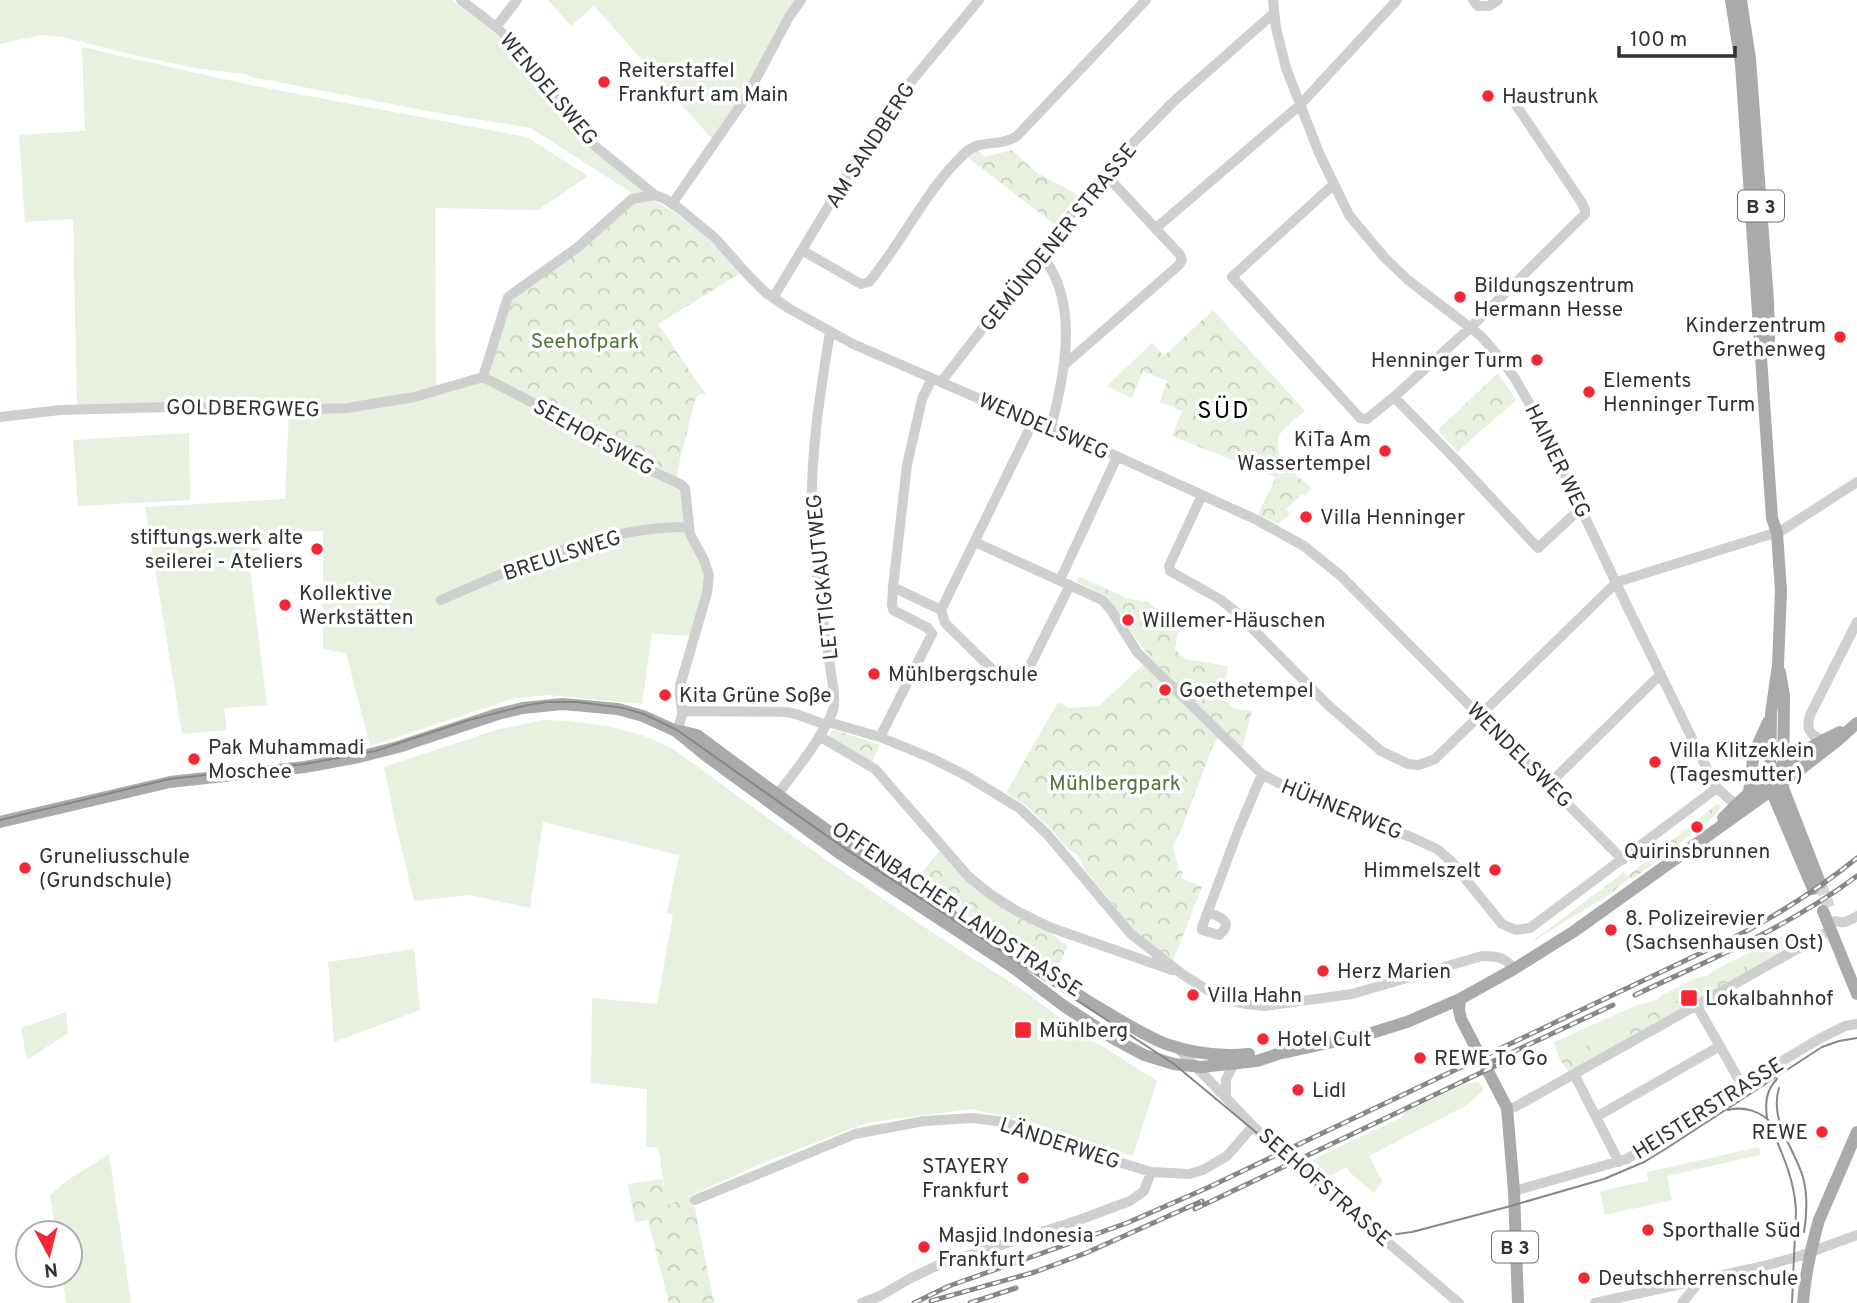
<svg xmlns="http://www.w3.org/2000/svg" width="1857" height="1303" font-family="Overpass,sans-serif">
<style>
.green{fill:#e8f0df}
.park{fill:url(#park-crowns)}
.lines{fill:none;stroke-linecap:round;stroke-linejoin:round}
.major-tunnel{stroke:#d6d6d6;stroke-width:12;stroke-dasharray:12 6;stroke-linecap:butt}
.minor{stroke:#cfcfcf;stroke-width:10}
.major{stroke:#aaa;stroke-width:12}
.tram{stroke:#878787;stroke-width:2}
.rail-casing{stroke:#878787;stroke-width:5}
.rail{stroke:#fff;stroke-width:2.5;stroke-dasharray:8;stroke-linecap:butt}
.poi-dot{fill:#f62735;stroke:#fff;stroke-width:2.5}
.labels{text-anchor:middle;stroke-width:7;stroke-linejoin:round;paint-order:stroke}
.shield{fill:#fff;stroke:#707070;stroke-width:2}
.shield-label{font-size:19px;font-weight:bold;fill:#323232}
.poi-label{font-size:21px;fill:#323232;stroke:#fff;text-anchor:start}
.street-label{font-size:21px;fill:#323232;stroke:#fff}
.park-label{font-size:21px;fill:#54733a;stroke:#fff}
.quarter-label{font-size:24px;letter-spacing:2px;fill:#000;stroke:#fff}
</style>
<defs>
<pattern id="park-crowns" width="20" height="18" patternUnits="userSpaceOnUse" patternTransform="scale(1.75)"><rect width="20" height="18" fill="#e8f0df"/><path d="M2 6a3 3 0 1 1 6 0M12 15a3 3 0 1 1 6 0" fill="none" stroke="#c7cec0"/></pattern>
</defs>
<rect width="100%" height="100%" fill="#fff"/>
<!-- green -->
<path class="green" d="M 0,0 L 452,0 L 491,30 L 516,54 L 542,86 L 644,191 L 635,195 L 531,128 L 438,113 L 251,77 L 246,74 L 201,69 L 142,57 L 63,37 L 41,35 L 0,44 Z
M 548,0 L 798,0 L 731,112 L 712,139 L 594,6 L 571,26 Z
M 82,47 L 250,85 L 527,137 L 588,176 L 538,210 L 435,208 L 436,387 L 372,400 L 286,407 L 276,400 L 195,404 L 77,406 L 73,219 L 25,222 L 19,135 L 85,131 Z
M 484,379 L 681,489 L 706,580 L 692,636 L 652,634 L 642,704 L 549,695 L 515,698 L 370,746 L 346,653 L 323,649 L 323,531 L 291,532 L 291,543 L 261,545 L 261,550 L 248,552 L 267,705 L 224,708 L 227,730 L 182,734 L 145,507 L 285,499 L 289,412 L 346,409 Z
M 189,433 L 190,500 L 78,506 L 73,440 Z
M 543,720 L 568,721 L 608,726 L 642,735 L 673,749 L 816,853 L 933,933 L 1021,989 L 1080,1032 L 1157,1081 L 1133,1156 L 1068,1140 L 1031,1122 L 971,1109 L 866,1123 L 758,1165 L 668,1206 C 663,1186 662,1167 658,1147 L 646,1147 L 647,1089 L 591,1083 L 592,998 L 657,1004 L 673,915 L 667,913 L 679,855 L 543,822 L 530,908 L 469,895 L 414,901 L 395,821 L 384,767 L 496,730 Z
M 1782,937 L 1803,938 L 1559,1059 L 1554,1042 L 1632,1007 L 1658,999 L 1662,995 L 1697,978 L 1709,975 L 1713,971 L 1755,950 L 1760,949 Z
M 414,949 L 420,1010 L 334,1042 L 328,962 Z
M 66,1012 L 68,1033 L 27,1060 L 21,1028 Z
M 1478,1081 L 1483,1088 L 1481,1093 C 1473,1098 1470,1105 1461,1108 L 1369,1156 L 1382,1181 L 1374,1193 L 1348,1171 L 1347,1167 L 1330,1176 L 1312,1160 L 1402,1117 L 1405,1112 L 1463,1085 L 1471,1083 L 1472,1084 Z
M 1759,1147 L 1760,1155 L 1667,1176 L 1672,1200 L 1605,1215 L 1600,1191 L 1648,1181 L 1647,1172 Z
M 109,1154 L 131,1303 L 66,1303 L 62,1275 L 70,1275 L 70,1233 L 56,1233 L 50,1195 L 68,1180 Z"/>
<!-- park -->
<path class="park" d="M 978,150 L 985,157 L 1012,150 L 1037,173 L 1079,195 L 1054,224 L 967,157 Z
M 653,200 C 688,218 715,244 741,273 L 658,324 C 675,348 689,372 707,395 L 701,394 L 697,396 L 695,400 L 677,472 L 677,481 L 488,377 L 490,365 L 513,297 L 633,203 Z
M 1213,310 L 1305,411 C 1299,416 1284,427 1280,434 C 1269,457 1298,476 1312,488 L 1305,496 L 1302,494 L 1286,509 L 1290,514 L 1278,524 L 1258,514 L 1276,477 L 1172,436 L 1182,411 L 1160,402 L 1167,381 L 1143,371 L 1132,398 L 1107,386 L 1152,343 L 1164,356 Z
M 1498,373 L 1516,400 L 1457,452 L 1438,430 Z
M 1079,576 L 1126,598 L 1149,602 L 1178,631 L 1175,649 L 1185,659 L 1228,666 L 1223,698 L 1233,708 L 1252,711 L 1242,750 L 1148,655 L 1104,595 L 1077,582 Z
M 1144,664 L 1218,738 L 1213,746 L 1181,830 L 1173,846 L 1179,870 L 1183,872 L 1181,878 L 1202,887 L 1173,961 L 1136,932 L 1085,870 L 1077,854 L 1069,850 L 1049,827 L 1025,805 L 1006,793 L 1058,702 L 1069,708 L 1099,706 Z
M 835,730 L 880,745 L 872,762 L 829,737 L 831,731 Z
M 1717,804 L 1721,805 L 1717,814 L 1634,878 C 1625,880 1618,887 1612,893 L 1530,943 L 1624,872 L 1627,876 L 1629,875 Z
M 942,847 L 979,886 L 1030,918 L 1068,946 L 1055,972 L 915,881 Z
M 1803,938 L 1804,942 L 1569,1072 L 1559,1059 Z
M 662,1179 L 669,1205 L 690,1196 L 695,1208 L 714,1303 L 669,1303 L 648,1220 L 635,1222 L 628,1184 Z"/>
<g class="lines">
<!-- major-tunnel -->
<path class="major-tunnel" d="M 1820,883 L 1829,907"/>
<!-- minor -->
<path class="minor" d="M 461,0 L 496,27 L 521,51 L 576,127 L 589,141 L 655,195 L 665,199 L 680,209 L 715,238 L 748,275 L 766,293 L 790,309 L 853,344 L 1033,422 L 1059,430 L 1257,520 L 1304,546 L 1341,576 L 1623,860
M 1273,0 L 1276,28 L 1286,68 L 1319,153 L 1349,215 L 1384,257 L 1408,280 L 1481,336 L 1500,358 L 1514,377 L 1541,424 L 1627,606 L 1712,779 L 1717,788 L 1736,805
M 1473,0 L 1478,6 L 1489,6 L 1498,0
M 496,27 L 517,0
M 1334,184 L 1232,277 L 1360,418 L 1367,419 L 1394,397 L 1471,327 L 1585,214 L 1585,210 L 1582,203 L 1516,105
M 672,204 L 745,99 L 789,17 L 801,0
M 1156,228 L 1300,105 L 1397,0
M 803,251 L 861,284 L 869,282 C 904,240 926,189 966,152 C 980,139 1002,147 1017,136 L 1146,0
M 1041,255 C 1080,300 1065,374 1051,427
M 773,298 L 878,124 L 905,89 L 979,0
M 1064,365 L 1179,265 L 1182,260 L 1180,255 L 1105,174
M 483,377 L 541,407 L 643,467 L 680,484 L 685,488 L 690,534 L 704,560 L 709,575 L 707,593 L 680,686 C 678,708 688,708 676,731
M 483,377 L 508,297 L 578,247 L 632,199 L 655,195
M 932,378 L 922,399 L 907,465 L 893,587 L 941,610
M 941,382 L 1080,203 L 1131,145 L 1173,102 L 1274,13
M 1394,397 L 1456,460 L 1538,548 L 1581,508
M 0,417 L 60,410 L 170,407 L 282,410 L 347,408 L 414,397 L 483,377
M 1202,495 L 1169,566 L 1170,571 L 1221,600 L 1236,612 L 1328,705 L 1381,751 L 1408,764 L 1419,765 L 1435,759 L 1617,582 L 1781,531 L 1857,482
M 975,542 L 1102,600 L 1111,610 L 1137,652 L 1262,774 L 1297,793 L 1413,838 L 1437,849 L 1451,861 L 1502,924 L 1516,930 L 1530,928 L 1717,788
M 1060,580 L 1117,457
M 441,600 C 519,566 602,526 688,527
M 941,610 L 945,623 L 997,674 C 1009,681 1018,678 1028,670 L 1070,585
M 941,610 L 1033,422
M 683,711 L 787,712 L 796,714 L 826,725
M 828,722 L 880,737 L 931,758 L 965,775 L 1019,808 L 1047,834 L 1131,934 L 1182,974 L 1220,998 L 1245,1004 L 1265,1006 L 1352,994 L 1482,956 C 1497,956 1505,957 1514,969
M 819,736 L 875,769 L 969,877 L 990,894 L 1015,910 L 1049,927 L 1172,970
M 880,737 L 932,634 L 928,628 L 893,610 L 892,604 L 893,587
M 1823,740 C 1809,735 1806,729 1810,715 L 1857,622
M 1549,784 L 1661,674
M 773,800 C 790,778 825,735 833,710 C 835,704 834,699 834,693 C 826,635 814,576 812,518 C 810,455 820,394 830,332
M 1208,912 C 1221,917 1234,922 1219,935 L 1202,930 L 1202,927 L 1238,831 L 1262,774
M 1835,921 C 1844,924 1849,921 1857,916
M 1697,1006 L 1742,1085
M 1177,1047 L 1253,1126 L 1278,1149 L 1459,1303
M 1574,1074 L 1619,1162
M 1226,1097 L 1226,1079 L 1234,1064
M 1507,1108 L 1515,1107 L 1831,930
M 1596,1117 L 1720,1046
M 1514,1191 L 1627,1159 L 1742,1085 L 1819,1039 L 1845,1026 L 1857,1024
M 695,1200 L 855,1134 L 924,1121 L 973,1118 L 1004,1122 L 1083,1151 L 1151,1172 L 1189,1174 L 1203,1170 L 1227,1156 L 1253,1126
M 862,1303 L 880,1296 L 911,1278 L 936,1266 L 1079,1220 L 1130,1201 L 1144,1191 L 1151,1172
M 1595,1303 L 1764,1266 L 1800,1256 L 1857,1235
M 1682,1303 L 1700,1281"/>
<!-- major -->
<path class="major" d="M 1731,0 L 1741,64 L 1772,518 L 1777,533 L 1781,591 L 1778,665 L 1771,713 L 1770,783 L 1771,790 L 1813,889
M 1741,0 L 1750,59 L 1768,301 L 1769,340
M 1780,672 L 1784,696 L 1783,788 L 1820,883
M 680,731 L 697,735 C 805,816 914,894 1028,964 C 1051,978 1074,992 1096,1006 C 1119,1019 1141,1034 1166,1044 C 1192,1053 1222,1057 1249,1054
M 1748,794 C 1752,783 1751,772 1753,760 C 1755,746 1763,735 1768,722
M 1723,818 C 1756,784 1796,752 1840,732
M 0,822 L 170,782 L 305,767 L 359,757 L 398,747 L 498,714 L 523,708 L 563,704 L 618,709 L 643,716 L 676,731 L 709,758 L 839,853 L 1011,966 L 1064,1006 L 1116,1040 L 1144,1055 L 1174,1064 L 1201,1067 L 1257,1061 L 1278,1054 L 1365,1035 L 1407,1022 L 1460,999 L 1514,969 L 1573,932 L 1797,772 L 1837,741 L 1857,723
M 1823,911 L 1857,994
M 1460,999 L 1459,1010 L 1461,1019 L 1507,1108 L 1514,1191 L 1518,1303
M 1803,1303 C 1805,1274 1811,1248 1819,1220 L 1857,1132"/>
<!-- tram -->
<path class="tram" d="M 0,820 L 169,779 L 305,764 L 375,751 L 469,720 L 528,705 L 547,702 L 578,702 L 623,708 L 644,714 L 677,730 L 847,850 L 1174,1064 L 1251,1128 L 1361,1223 L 1370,1229 L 1384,1234 L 1397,1234 L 1412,1232 L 1507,1207 L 1604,1179 L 1644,1162 L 1667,1148 L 1822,1047 L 1839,1041 L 1857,1038
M 1777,1079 C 1766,1090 1765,1103 1767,1118 C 1780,1149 1794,1176 1796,1210 L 1792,1303
M 1779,1088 C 1769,1120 1794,1148 1803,1177 C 1808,1196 1807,1214 1804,1232
M 1728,1110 C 1744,1106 1761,1111 1772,1124"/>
<!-- rail casing -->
<g class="rail-casing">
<path id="rail" d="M 1635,995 C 1711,959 1789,927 1857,876
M 1483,1066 L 1613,1005
M 1195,1209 L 1495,1066
M 931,1301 L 1035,1272 L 1086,1253 L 1202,1201
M 914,1303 L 949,1286 L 1127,1223 L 1207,1188 L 1741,934 C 1782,912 1820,888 1857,858
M 970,1303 L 1016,1288"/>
</g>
<!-- rail -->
<use href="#rail" class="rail"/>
</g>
<!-- markers -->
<g class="poi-dot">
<circle cx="604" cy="82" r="7"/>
<circle cx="1488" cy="96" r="7"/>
<circle cx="1460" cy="297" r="7"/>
<circle cx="1840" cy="337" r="7"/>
<circle cx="1537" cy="360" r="7"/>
<circle cx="1589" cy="392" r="7"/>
<circle cx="1385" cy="451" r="7"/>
<circle cx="1306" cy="517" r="7"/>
<circle cx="317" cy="549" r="7"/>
<circle cx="285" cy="605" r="7"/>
<circle cx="1128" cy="620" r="7"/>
<circle cx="874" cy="674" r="7"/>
<circle cx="1165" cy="690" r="7"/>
<circle cx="665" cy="695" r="7"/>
<circle cx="194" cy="759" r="7"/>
<circle cx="1655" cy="762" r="7"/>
<circle cx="1697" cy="827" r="7"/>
<circle cx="25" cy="868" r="7"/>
<circle cx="1495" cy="870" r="7"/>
<circle cx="1611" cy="930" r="7"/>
<circle cx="1323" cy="971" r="7"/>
<circle cx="1193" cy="995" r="7"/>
<rect x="1680" y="989" width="18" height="18" rx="3.5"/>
<rect x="1014" y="1021" width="18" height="18" rx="3.5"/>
<circle cx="1263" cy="1039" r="7"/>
<circle cx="1420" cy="1058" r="7"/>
<circle cx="1298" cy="1090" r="7"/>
<circle cx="1822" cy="1132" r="7"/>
<circle cx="1023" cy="1178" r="7"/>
<circle cx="1648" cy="1230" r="7"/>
<circle cx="924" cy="1247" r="7"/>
<circle cx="1584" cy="1278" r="7"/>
</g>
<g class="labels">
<!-- shield labels -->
<g class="shield">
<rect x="1738" y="190.5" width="46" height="31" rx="5"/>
<rect x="1492" y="1231.5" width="46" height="31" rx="5"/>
</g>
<g class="shield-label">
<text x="1761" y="213">B 3</text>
<text x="1515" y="1254">B 3</text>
</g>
<!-- poi labels -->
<g class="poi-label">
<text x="618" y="77">Reiterstaffel<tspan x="618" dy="24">Frankfurt am Main</tspan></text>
<text x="1502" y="103">Haustrunk</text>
<text x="1474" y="292">Bildungszentrum<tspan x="1474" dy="24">Hermann Hesse</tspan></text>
<text x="1826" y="332" text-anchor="end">Kinderzentrum<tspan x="1826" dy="24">Grethenweg</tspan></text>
<text x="1523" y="367" text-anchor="end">Henninger Turm</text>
<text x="1603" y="387">Elements<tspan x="1603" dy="24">Henninger Turm</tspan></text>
<text x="1371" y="446" text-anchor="end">KiTa Am<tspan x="1371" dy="24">Wassertempel</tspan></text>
<text x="1320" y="524">Villa Henninger</text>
<text x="303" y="544" text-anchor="end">stiftungs.werk alte<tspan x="303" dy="24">seilerei - Ateliers</tspan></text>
<text x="299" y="600">Kollektive<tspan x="299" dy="24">Werkstätten</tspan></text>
<text x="1142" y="627">Willemer-Häuschen</text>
<text x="888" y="681">Mühlbergschule</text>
<text x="1179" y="697">Goethetempel</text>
<text x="679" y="702">Kita Grüne Soße</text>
<text x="208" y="754">Pak Muhammadi<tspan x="208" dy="24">Moschee</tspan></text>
<text x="1669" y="757">Villa Klitzeklein<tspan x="1669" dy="24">(Tagesmutter)</tspan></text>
<text x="1697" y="858" text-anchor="middle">Quirinsbrunnen</text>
<text x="39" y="863">Gruneliusschule<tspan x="39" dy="24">(Grundschule)</tspan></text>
<text x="1481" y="877" text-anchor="end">Himmelszelt</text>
<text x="1625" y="925">8. Polizeirevier<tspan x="1625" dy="24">(Sachsenhausen Ost)</tspan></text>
<text x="1337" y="978">Herz Marien</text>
<text x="1207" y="1002">Villa Hahn</text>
<text x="1705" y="1005">Lokalbahnhof</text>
<text x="1039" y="1037">Mühlberg</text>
<text x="1277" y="1046">Hotel Cult</text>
<text x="1434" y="1065">REWE To Go</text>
<text x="1312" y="1097">Lidl</text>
<text x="1808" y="1139" text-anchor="end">REWE</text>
<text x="1009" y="1173" text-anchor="end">STAYERY<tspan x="1009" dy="24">Frankfurt</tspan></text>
<text x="1662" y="1237">Sporthalle Süd</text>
<text x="938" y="1242">Masjid Indonesia<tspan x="938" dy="24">Frankfurt</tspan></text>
<text x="1598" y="1285">Deutschherrenschule</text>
</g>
<!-- street labels -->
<g class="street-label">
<text transform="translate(549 89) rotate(50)" y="7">WENDELSWEG</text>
<text transform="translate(870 145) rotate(-57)" y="7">AM SANDBERG</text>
<text transform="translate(1058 237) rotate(-51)" y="7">GEMÜNDENER STRASSE</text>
<text transform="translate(243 408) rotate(1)" y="7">GOLDBERGWEG</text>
<text transform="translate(1044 426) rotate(23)" y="7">WENDELSWEG</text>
<text transform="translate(594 437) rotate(29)" y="7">SEEHOFSWEG</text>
<text transform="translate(1558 461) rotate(64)" y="7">HAINER WEG</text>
<text transform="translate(562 555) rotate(-18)" y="7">BREULSWEG</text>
<text transform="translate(822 577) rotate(-96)" y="7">LETTIGKAUTWEG</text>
<text transform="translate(1520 755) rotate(45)" y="7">WENDELSWEG</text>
<text transform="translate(1342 809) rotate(22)" y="7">HÜHNERWEG</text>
<text transform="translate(957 909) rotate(34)" y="7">OFFENBACHER LANDSTRASSE</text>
<text transform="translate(1708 1108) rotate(-32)" y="7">HEISTERSTRASSE</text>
<text transform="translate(1060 1143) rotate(18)" y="7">LÄNDERWEG</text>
<text transform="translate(1325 1187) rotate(41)" y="7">SEEHOFSTRASSE</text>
</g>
<!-- park labels -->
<g class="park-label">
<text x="585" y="348">Seehofpark</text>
<text x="1115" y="790">Mühlbergpark</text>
</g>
<!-- quarter labels -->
<g class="quarter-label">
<text x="1224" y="418">SÜD</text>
</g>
</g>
<!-- north arrow -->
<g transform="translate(49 1254) rotate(173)"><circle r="33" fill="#ffffff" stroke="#adadad" stroke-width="2"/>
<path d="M0-5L12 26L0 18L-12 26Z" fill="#f62735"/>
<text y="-10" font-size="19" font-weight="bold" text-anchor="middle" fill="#323232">N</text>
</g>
<!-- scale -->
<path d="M1619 46v10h116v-10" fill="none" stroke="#323232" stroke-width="3.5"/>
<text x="1630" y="46" font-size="21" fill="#323232" stroke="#ffffff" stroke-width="5" paint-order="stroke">100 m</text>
</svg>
